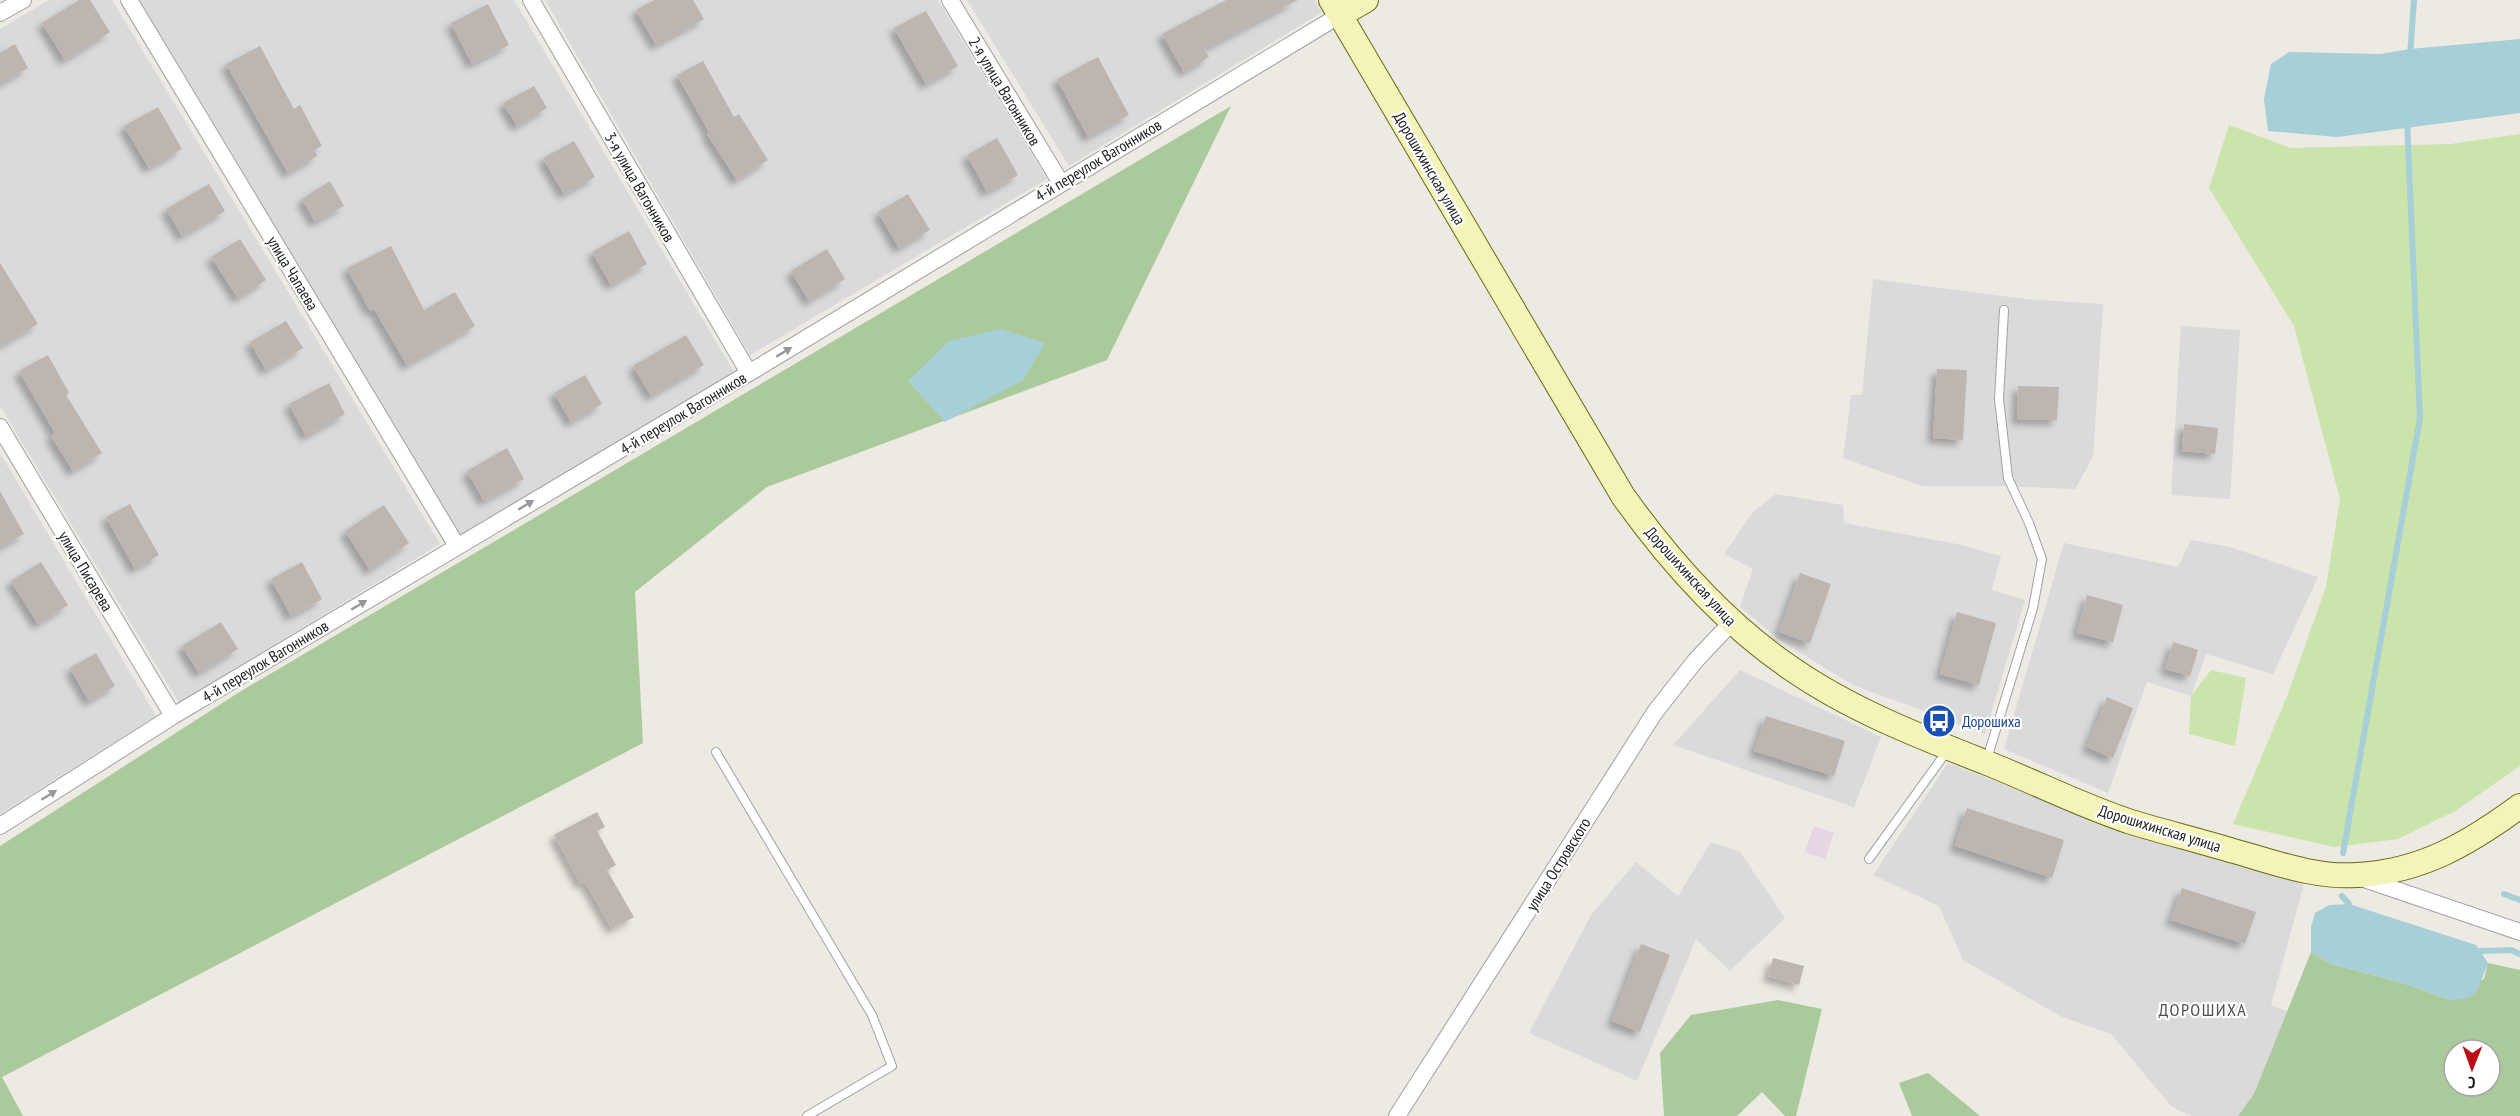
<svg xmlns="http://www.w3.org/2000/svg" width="2520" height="1116" font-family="'PT Sans Narrow',sans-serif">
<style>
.residential{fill:#dbdada}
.industrial{fill:#e6d5e4}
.grass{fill:#cae4ac}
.forest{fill:#abca9b;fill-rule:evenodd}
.water{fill:#a6cfd8}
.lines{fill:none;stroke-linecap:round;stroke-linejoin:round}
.stream{stroke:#a6cfd8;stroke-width:6}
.building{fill:#bdb5b0;filter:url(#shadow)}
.lane-casing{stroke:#a1a1a1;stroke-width:10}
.street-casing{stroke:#a1a1a1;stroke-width:18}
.secondary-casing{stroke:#656b0c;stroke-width:26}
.lane{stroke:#fff;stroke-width:8}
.street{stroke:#fff;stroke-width:16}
.secondary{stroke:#f4f4ba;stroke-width:24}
.oneway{fill:#999}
.labels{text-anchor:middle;stroke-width:4.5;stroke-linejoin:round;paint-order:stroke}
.street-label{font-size:16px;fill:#1d1d1d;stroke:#fff}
.transit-label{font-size:16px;fill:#164399;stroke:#fff;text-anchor:start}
.neighbourhood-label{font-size:18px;letter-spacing:1.5px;fill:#505050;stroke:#fff}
</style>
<defs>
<filter id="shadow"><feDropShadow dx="-5.5" dy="5.5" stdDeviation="3" flood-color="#0004"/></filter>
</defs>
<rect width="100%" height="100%" fill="#ede9e3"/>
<!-- residential -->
<path class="residential" d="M 49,0 L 112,0 L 440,544 L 179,703 L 0,406 L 0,29 Z
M 139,0 L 514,0 L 734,372 L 459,536 Z
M 545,0 L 938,0 L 1047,179 L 750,355 Z
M 967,0 L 1315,0 L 1322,12 L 1069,166 Z
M 1873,279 L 2025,299 L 2103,304 L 2093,457 L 2075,489 L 2003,486 L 1922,486 L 1843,458 L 1851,395 L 1862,395 Z
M 2181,326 L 2240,330 L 2230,499 L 2171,495 Z
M 0,453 L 156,716 L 0,814 Z
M 1776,494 L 1843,505 L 1844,523 L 1957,544 L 2001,556 L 1992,590 L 2025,600 L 1985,734 L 1853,685 L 1781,641 L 1740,607 L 1753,569 L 1724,554 L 1753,512 Z
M 2191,540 L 2230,547 L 2318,577 L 2273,674 L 2206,654 L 2191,696 L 2147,682 L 2108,793 L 2004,749 L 2064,543 L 2178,567 Z
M 1740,670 L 1881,737 L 1854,807 L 1673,745 Z
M 1948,763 L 2094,820 L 2305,880 L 2271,1005 L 2291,1013 L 2254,1116 L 2192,1116 L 2172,1107 L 2111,1034 L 2060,1016 L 1963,960 L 1939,906 L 1873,875 Z
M 1711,842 L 1740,852 L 1785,918 L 1730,971 L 1696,939 L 1637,1081 L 1529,1033 L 1591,915 L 1636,862 L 1678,896 Z"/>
<!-- industrial -->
<path class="industrial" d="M 1814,826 L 1834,833 L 1825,859 L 1805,852 Z"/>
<!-- grass -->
<path class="grass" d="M 2229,125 L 2291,148 L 2451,144 L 2520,134 L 2520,766 L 2455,811 L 2398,839 L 2334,847 L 2233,824 L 2286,699 L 2326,587 L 2340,499 L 2294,326 L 2209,188 Z
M 2211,670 L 2246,678 L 2235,746 L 2189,734 L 2191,696 Z"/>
<!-- forest -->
<path class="forest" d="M 1231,106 L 1107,360 L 767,487 L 635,592 L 643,743 L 2,1077 L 23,1116 L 0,1116 L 0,846 L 238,693 Z
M 2311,952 L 2331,964 L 2400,982 L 2451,1000 L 2484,979 L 2488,963 L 2520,970 L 2520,1116 L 2238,1116 L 2254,1094 ZM 2454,1050 L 2490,1050 L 2490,1086 L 2454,1086 Z
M 1778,1000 L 1822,1009 L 1796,1116 L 1785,1116 L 1762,1092 L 1737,1116 L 1664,1116 L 1660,1053 L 1691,1015 Z
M 1928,1073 L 1980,1116 L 1912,1116 L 1899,1083 Z"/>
<!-- water -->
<path class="water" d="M 2520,39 L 2520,113 L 2337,137 L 2268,131 L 2264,99 L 2271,64 L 2289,52 L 2380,54 L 2410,49 Z
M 1000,329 L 1045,343 L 1023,380 L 945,422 L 908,381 L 949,341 Z
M 2349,904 L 2476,945 L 2488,963 L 2476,994 L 2464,999 L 2451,1000 L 2400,982 L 2331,964 L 2311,952 L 2311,927 L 2315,913 L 2329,905 Z"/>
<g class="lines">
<!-- stream -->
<path class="stream" d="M 2410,56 L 2414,0
M 2343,853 L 2420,418 L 2407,120
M 2504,894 L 2520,900
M 2342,896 L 2349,904
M 2480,951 L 2511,950 L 2520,954"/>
</g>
<!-- building -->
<path class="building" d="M 79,0 L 90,0 L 110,32 L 65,60 L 42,23 Z
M 654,0 L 693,0 L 704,19 L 656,45 L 636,10 Z
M 1226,0 L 1298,0 L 1204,49 L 1209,57 L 1184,72 L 1162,34 Z
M 488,4 L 509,45 L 472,64 L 451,23 Z
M 926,11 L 958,66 L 926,84 L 894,28 Z
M 15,44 L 28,68 L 0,84 L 0,53 Z
M 260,46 L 294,109 L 300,105 L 322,146 L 314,150 L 317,156 L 288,173 L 226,64 Z
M 1098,57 L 1129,115 L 1088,137 L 1057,79 Z
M 703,61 L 734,117 L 739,114 L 768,160 L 737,180 L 707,134 L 709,132 L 677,75 Z
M 534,86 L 547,108 L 517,126 L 503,103 Z
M 158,107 L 182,149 L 149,168 L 124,126 Z
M 997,138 L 1018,175 L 987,192 L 967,155 Z
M 574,141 L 595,177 L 564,194 L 543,158 Z
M 330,181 L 344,206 L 315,222 L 302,199 Z
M 209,184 L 225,211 L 182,236 L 166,209 Z
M 908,194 L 930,230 L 899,248 L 878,212 Z
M 629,231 L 647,264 L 611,285 L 592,252 Z
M 240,239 L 266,280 L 238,298 L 211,257 Z
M 391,246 L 424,310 L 455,292 L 475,326 L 407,365 L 374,309 L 370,311 L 347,268 Z
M 827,249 L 845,279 L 809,301 L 791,271 Z
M 0,263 L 38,324 L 0,346 Z
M 286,321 L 303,348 L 266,370 L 250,342 Z
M 686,335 L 704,365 L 651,396 L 633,366 Z
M 48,355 L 69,393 L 66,395 L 102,453 L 73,471 L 51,436 L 55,433 L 19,371 Z
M 1937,369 L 1967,370 L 1963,440 L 1933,438 Z
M 585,375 L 602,404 L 571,422 L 554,393 Z
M 329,383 L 345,414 L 306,436 L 289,404 Z
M 2018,386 L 2059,387 L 2057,420 L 2017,419 Z
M 2184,424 L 2218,428 L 2215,454 L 2182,451 Z
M 507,448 L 524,479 L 484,501 L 467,471 Z
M 0,491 L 24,534 L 0,547 Z
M 130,504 L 159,555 L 135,569 L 106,517 Z
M 384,505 L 409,543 L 370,570 L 345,531 Z
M 41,562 L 68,605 L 38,624 L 11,581 Z
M 302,562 L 322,599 L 291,616 L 271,579 Z
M 1800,573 L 1831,584 L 1810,643 L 1779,632 Z
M 2087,595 L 2123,605 L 2113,642 L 2077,633 Z
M 1957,612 L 1996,623 L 1979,685 L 1940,674 Z
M 221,622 L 238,649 L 199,673 L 182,646 Z
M 2173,642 L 2198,650 L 2190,676 L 2165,669 Z
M 96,653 L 115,686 L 89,701 L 70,668 Z
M 2107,697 L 2133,708 L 2113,758 L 2087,747 Z
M 1766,716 L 1845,741 L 1834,776 L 1754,751 Z
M 1967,808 L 2064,840 L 2052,878 L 1955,846 Z
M 597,812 L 605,827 L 597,831 L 616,865 L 607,870 L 634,917 L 612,929 L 585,882 L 581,884 L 554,835 Z
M 2182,888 L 2256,912 L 2245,944 L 2171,920 Z
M 1641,944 L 1670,955 L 1640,1032 L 1612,1021 Z
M 1773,958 L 1804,966 L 1799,985 L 1768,976 Z"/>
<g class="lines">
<!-- lane casing -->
<g class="lane-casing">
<path id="lane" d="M 716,752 L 872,1015 L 892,1066 L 807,1116
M 1987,759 L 2033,608 L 2042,559 L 2029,523 L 2008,478 L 1999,399 L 2004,310
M 1869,859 L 1947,751"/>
</g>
<!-- street casing -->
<g class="street-casing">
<path id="street" d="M 129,0 L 457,546
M 531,0 L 749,373
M 950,0 L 1061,183
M 0,13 L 23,0
M 0,427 L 173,716
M 0,826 L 173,716 L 749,373 L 1340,15
M 2361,878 L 2520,932
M 1397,1116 L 1655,712 L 1696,660 L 1732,622"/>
</g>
<!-- secondary casing -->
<g class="secondary-casing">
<path id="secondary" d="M 1331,0 L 1623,496 C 1670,562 1724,623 1792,669 C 1851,710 1921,737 1987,763 C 2035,782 2082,806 2131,822 C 2164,832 2197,840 2230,850 C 2271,861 2313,878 2357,875 C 2421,872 2470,843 2520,806
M 1340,15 L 1366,0"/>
</g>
<!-- lane -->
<use href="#lane" class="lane"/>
<!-- street -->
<use href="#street" class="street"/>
<!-- secondary -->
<use href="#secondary" class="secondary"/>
</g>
<!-- one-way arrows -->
<defs><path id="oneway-solid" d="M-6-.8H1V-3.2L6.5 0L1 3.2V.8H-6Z" transform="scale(1.5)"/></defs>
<g class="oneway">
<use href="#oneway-solid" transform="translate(784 352) rotate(-31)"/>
<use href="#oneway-solid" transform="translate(526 505) rotate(-31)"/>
<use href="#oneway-solid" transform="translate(359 605) rotate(-31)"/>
<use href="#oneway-solid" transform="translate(49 795) rotate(-32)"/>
</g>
<!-- icons -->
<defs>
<g id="bus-disc" transform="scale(1.725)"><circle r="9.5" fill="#1a4fb4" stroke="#fff"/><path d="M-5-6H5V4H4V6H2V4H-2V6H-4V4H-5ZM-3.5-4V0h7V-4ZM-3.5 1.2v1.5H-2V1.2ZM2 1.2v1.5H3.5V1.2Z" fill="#fff"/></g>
</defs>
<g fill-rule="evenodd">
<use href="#bus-disc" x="1939" y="721"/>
</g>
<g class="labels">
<!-- street labels -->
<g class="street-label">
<text transform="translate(1005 91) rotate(59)" y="6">2-я улица Вагонников</text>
<text transform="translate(1098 160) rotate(-31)" y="6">4-й переулок Вагонников</text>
<text transform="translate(1430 168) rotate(60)" y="6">Дорошихинская улица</text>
<text transform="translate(640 187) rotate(60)" y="6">3-я улица Вагонников</text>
<text transform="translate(293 273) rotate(59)" y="6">улица Чапаева</text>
<text transform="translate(683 413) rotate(-31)" y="6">4-й переулок Вагонников</text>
<text transform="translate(86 571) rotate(59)" y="6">улица Писарева</text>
<text transform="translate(1691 576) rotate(48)" y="6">Дорошихинская улица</text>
<text transform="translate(265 661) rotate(-31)" y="6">4-й переулок Вагонников</text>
<text transform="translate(2160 828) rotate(17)" y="6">Дорошихинская улица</text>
<text transform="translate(1558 864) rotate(-58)" y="6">улица Островского</text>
</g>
<!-- transit labels -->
<g class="transit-label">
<text x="1962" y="727">Дорошиха</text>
</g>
<!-- neighbourhood labels -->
<g class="neighbourhood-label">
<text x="2203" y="1016">ДОРОШИХА</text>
</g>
</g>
<!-- north arrow -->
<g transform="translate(2472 1068) rotate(181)"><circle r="28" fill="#ffffff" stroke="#a5a5a5" stroke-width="1.5"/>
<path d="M0-4.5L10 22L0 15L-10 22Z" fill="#bb0e17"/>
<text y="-9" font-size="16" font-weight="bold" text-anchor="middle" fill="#1d1d1d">С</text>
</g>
</svg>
